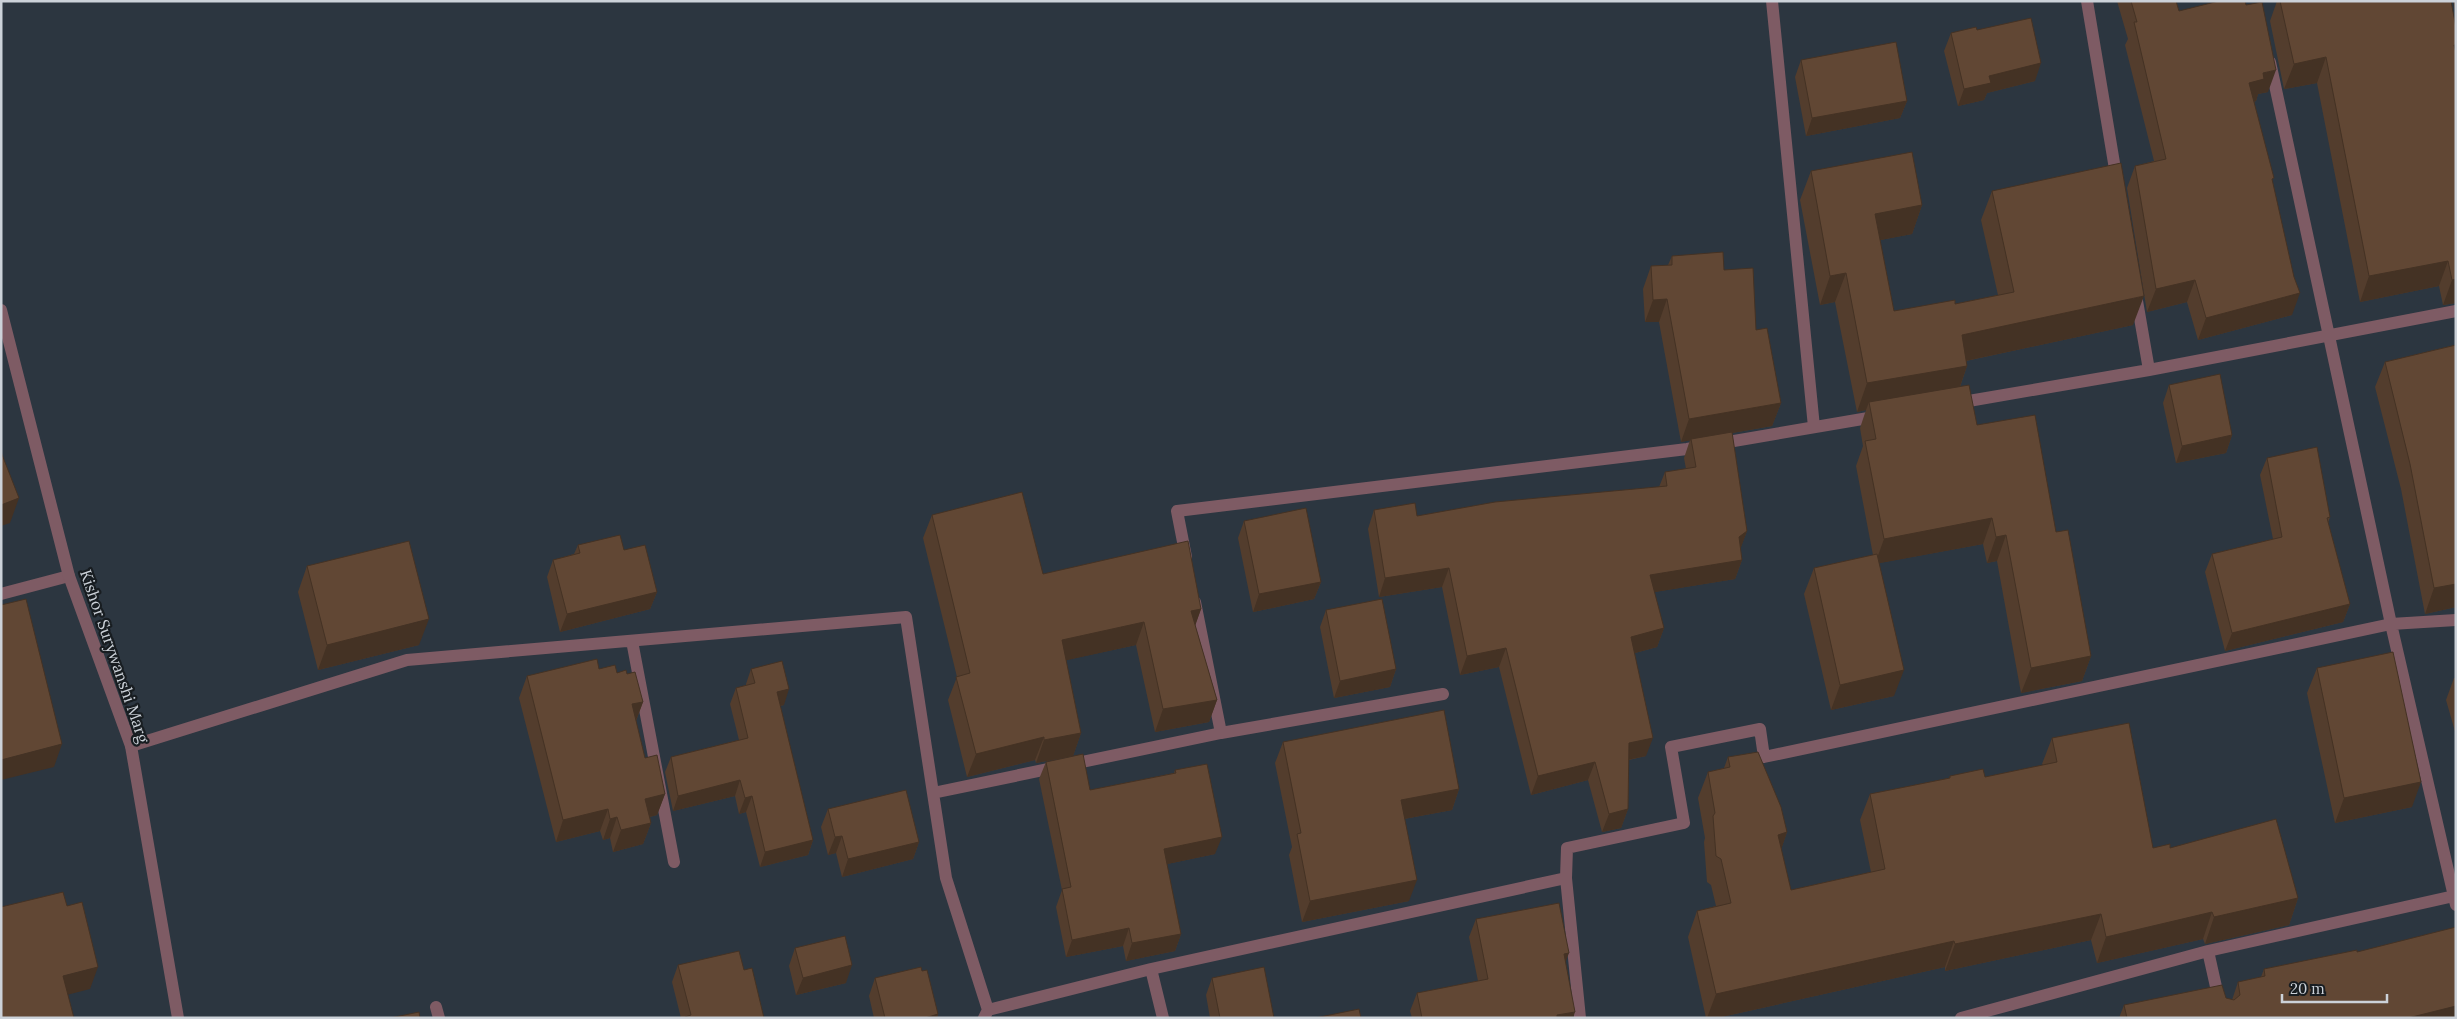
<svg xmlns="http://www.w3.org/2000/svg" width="2457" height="1019" font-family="Lora,serif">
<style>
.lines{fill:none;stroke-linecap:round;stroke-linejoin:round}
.minor{stroke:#7e5b64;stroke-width:12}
.tertiary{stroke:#7e5b64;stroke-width:12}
.wall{fill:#533d2d}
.shaded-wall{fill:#443224}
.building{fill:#614734;stroke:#443224}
.labels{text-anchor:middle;stroke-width:4.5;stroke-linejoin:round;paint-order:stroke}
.street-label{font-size:16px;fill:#ccd2d9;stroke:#181d21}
</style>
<rect width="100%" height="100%" fill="#2c3640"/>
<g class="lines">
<!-- minor -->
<path class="minor" d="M 1772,1 L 1814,427
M 2087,1 L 2117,181
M 2270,62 L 2391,624 L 2456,905
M 2136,295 L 2149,370
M 1957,403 L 2149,370 L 2456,311
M 1186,557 L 1177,511 L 1687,449 L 1880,416
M 1,594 L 69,576
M 1195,602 L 1221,733
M 632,641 L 674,862
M 131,746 L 407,660 L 906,617 L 946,878 L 988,1010 L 984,1018
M 933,793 L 1221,733 L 1443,694
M 1566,878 L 1580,1018
M 2208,951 L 2223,1018
M 1151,969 L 1163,1018
M 436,1007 L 439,1018
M 988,1010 L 1151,969 L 1566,878 L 1567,848 L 1684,823 L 1671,747 L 1760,729 L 1764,757 L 2391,624 L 2456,620
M 1961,1018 L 2208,951 L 2454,896"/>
<!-- tertiary -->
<path class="tertiary" d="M 1,310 L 69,576 L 131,746 L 178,1018"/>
</g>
<!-- wall -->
<path class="wall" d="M 2117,1 L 2176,1 L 2179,11 L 2268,92 L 2258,94 L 2256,101 L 2254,102 L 2272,182 L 2292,315 L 2198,340 L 2187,302 L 2147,312 L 2127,188 L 2135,166 L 2154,161 L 2125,45 L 2128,39 Z
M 2277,1 L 2451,1 L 2456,303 L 2443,305 L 2439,286 L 2360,302 L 2317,83 L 2284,89 L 2270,21 Z
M 2453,1 L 2456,1 L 2456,14 Z
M 1977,30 L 2035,81 L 1987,93 L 1984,100 L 1958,106 L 1944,51 L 1951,33 Z
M 1801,60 L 1907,101 L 1900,118 L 1806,136 L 1795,77 Z
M 1811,171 L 1922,205 L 1912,234 L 1880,240 L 1894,311 L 1955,304 L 1998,295 L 1981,220 L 1992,191 L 2133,325 L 1966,361 L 1967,366 L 1960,387 L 1977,425 L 2056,532 L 2091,656 L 2082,681 L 2021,693 L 1997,561 L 1987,563 L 1983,544 L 1879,563 L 1894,696 L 1831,710 L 1804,594 L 1814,568 L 1873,555 L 1856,466 L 1863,446 L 1860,428 L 1866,410 L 1857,412 L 1835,302 L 1820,305 L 1800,200 Z
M 1672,256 L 1724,270 L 1756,330 L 1781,403 L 1772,426 L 1732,433 L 1747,531 L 1740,549 L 1742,560 L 1735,579 L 1654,592 L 1664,628 L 1657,647 L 1635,653 L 1646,756 L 1629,760 L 1628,809 L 1621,828 L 1602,832 L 1588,780 L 1531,795 L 1499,667 L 1460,675 L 1442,587 L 1379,597 L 1368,529 L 1374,510 L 1417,516 L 1659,487 L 1665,472 L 1686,469 L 1684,458 L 1690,440 L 1681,442 L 1659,322 L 1645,322 L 1643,289 L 1651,266 L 1668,265 Z
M 2456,343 L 2456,607 L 2425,614 L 2401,489 L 2375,387 L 2385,362 L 2455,345 Z
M 2169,385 L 2232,435 L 2226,453 L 2176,463 L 2163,403 Z
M 2267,458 L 2330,517 L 2328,523 L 2350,604 L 2343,622 L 2225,651 L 2205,572 L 2212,554 L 2273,539 L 2260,475 Z
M 932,515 L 1043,574 L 1201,609 L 1195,625 L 1217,700 L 1209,722 L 1155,732 L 1136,645 L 1066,660 L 1081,733 L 1073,756 L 1036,763 L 1035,760 L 967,777 L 948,700 L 957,677 L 923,538 Z
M 1244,521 L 1321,582 L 1314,599 L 1253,612 L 1238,538 Z
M 578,545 L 624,550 L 657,592 L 650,609 L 560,632 L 547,577 L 553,560 L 574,554 Z
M 307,566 L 419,645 L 318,670 L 298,592 Z
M 1326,610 L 1396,669 L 1390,687 L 1334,698 L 1320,627 Z
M 2317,668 L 2412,807 L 2335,823 L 2307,693 Z
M 599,669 L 617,673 L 627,674 L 643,702 L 636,721 L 645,758 L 665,794 L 657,815 L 650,817 L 651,823 L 643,844 L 613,852 L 610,838 L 603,840 L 600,831 L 556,842 L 519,698 L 527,676 Z
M 751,669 L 784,705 L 780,706 L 813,840 L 808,855 L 760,867 L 746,812 L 739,814 L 735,796 L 673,811 L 665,772 L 671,757 L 739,740 L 730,704 L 736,688 L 746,685 L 746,684 Z
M 2454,678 L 2456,678 L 2456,735 L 2446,700 Z
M 2052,738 L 2153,848 L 2170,848 L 2298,898 L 2289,925 L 2205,944 L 2203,939 L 2097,963 L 2091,940 L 1945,971 L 1945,967 L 1717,1018 L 1706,1018 L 1688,937 L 1697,911 L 1716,906 L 1711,885 L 1707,882 L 1704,842 L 1705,838 L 1698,798 L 1708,772 L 1724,768 L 1728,757 L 1787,832 L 1781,849 L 1791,890 L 1871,872 L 1860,820 L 1870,794 L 1949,778 L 1950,776 L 1985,777 L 2043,765 L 2042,764 Z
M 1283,742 L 1459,789 L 1452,810 L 1404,819 L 1409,901 L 1302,922 L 1289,855 L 1292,847 L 1275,763 Z
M 1046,762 L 1090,790 L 1174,773 L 1175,770 L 1215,854 L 1167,864 L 1181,934 L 1175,951 L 1126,961 L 1123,946 L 1066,957 L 1056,907 L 1062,890 L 1039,779 Z
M 828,809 L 919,842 L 913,859 L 842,877 L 836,853 L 828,855 L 821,827 Z
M 1476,919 L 1565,963 L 1573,1018 L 1412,1018 L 1410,1011 L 1417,993 L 1478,981 L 1469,937 Z
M 795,948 L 846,983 L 796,995 L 789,966 Z
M 2357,952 L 2456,1018 L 2119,1018 L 2124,1005 L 2226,998 L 2232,1000 L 2238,982 L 2261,977 L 2264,969 Z
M 678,965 L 744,970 L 764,1018 L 681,1018 L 672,982 Z
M 922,971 L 938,1014 L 937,1018 L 874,1018 L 869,996 L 875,978 Z
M 1212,978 L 1274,1018 L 1210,1018 L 1206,995 Z"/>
<!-- shaded-wall -->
<path class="shaded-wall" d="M 2326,57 L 2317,83 L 2284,89 L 2294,64 Z
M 2041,63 L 2035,81 L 1987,93 L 1984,100 L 1958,106 L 1964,89 L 1989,76 Z
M 2276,70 L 2268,92 L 2258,94 L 2256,101 L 2241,105 L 2249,83 L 2263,73 Z
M 1907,101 L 1900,118 L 1806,136 L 1812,118 Z
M 1922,205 L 1912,234 L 1865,243 L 1875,214 Z
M 2448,261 L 2439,286 L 2360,302 L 2369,276 Z
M 1846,273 L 1835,302 L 1820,305 L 1830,276 Z
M 2456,279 L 2456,303 L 2443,305 L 2452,280 Z
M 2195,280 L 2187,302 L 2147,312 L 2156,289 Z
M 2300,293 L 2292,315 L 2198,340 L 2206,318 Z
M 2144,296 L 2133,325 L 1951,364 L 1962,335 Z
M 1667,299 L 1659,322 L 1645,322 L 1653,300 Z
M 1967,366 L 1957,395 L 1869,402 L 1866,410 L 1857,412 L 1867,383 Z
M 1781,403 L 1772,426 L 1681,442 L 1689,419 Z
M 2232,435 L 2226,453 L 2176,463 L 2182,446 Z
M 19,498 L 10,523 L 1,526 L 1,505 Z
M 1992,518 L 1983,544 L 1875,564 L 1884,539 Z
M 1747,531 L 1740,550 L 1739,537 Z
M 2006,535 L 1997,561 L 1987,563 L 1996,537 Z
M 1742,560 L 1735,579 L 1643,594 L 1650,575 Z
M 1449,568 L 1442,587 L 1379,597 L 1385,578 Z
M 1321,582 L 1314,599 L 1253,612 L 1259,594 Z
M 2456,584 L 2456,607 L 2425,614 L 2434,588 Z
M 657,592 L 650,609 L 560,632 L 567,614 Z
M 2350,604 L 2343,622 L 2225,651 L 2232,633 Z
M 1201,609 L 1193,632 L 1191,611 Z
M 429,619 L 419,645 L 318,670 L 327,645 Z
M 1144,622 L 1136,645 L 1054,663 L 1062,640 Z
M 1664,628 L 1657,647 L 1624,656 L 1631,637 Z
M 1506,648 L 1499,667 L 1460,675 L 1467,656 Z
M 2091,656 L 2082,681 L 2021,693 L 2031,668 Z
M 1396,669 L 1390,687 L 1334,698 L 1340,681 Z
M 1904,670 L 1894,696 L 1831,710 L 1840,685 Z
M 789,689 L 784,705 L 771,708 L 777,692 Z
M 1217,700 L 1209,722 L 1155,732 L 1163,709 Z
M 643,702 L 635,723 L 632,704 Z
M 1081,733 L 1073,756 L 1036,763 L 1044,740 Z
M 1044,737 L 1035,760 L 967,777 L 976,754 Z
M 1653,738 L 1646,756 L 1622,761 L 1629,743 Z
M 62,744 L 54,767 L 1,780 L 1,760 Z
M 1595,762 L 1588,780 L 1531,795 L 1538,776 Z
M 740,780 L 735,796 L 673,811 L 678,796 Z
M 2421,782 L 2412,807 L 2335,823 L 2344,798 Z
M 1459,789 L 1452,810 L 1393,821 L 1401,800 Z
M 665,794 L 657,815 L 637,820 L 645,799 Z
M 752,796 L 746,812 L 739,814 L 745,798 Z
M 608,809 L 600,831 L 556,842 L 563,820 Z
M 1628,809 L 1621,828 L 1602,832 L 1609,814 Z
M 617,817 L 610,838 L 603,840 L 610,819 Z
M 651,823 L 643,844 L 613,852 L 621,830 Z
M 1787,832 L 1778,859 L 1778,835 Z
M 842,836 L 836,853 L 828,855 L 835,837 Z
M 1222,837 L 1215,854 L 1158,866 L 1164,849 Z
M 813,840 L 808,855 L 760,867 L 765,852 Z
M 919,842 L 913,859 L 842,877 L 848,859 Z
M 1417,880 L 1409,901 L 1302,922 L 1310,901 Z
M 2298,898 L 2289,925 L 2205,944 L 2214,917 Z
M 2212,912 L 2203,939 L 2097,963 L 2106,937 Z
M 2101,914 L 2091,940 L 1945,971 L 1955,944 Z
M 1129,928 L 1123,946 L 1066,957 L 1072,940 Z
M 1181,934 L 1175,951 L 1126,961 L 1132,943 Z
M 1954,941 L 1945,967 L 1717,1018 L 1707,1018 L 1716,994 Z
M 1569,953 L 1562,971 L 1564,954 Z
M 852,965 L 846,983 L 796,995 L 803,978 Z
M 98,967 L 90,989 L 55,998 L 63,976 Z
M 2456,1006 L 2456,1018 L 2408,1018 Z
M 1575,1012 L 1573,1018 L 1556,1018 L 1557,1015 Z
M 938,1014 L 937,1018 L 925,1018 Z"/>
<!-- building -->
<path class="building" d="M 2131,1 L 2176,1 L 2179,11 L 2219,1 L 2245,1 L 2246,5 L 2262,2 L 2276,70 L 2263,73 L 2264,79 L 2249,83 L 2274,178 L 2272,179 L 2294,277 L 2300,293 L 2206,318 L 2195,280 L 2156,289 L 2135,166 L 2166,159 L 2134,22 L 2137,22 Z
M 2280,1 L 2451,1 L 2456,28 L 2456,45 L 2454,45 L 2456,53 L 2456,279 L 2452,280 L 2448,261 L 2369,276 L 2326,57 L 2294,64 Z
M 2031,18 L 2041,63 L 1989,76 L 1991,83 L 1964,89 L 1951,33 L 1976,27 L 1977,30 Z
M 1896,42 L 1907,101 L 1812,118 L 1801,60 Z
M 1912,152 L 1922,205 L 1875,214 L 1894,311 L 1955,300 L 1955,304 L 2014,292 L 1992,191 L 2121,163 L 2144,296 L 1962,335 L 1967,366 L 1867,383 L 1846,273 L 1830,276 L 1811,171 Z
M 1723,252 L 1724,270 L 1753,268 L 1756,330 L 1767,328 L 1781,403 L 1689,419 L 1667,299 L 1653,300 L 1651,266 L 1672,265 L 1672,256 Z
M 2456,345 L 2456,584 L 2434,588 L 2410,464 L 2385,362 Z
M 2220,374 L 2232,435 L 2182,446 L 2169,385 Z
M 1969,385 L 1977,425 L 2035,415 L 2056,532 L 2068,530 L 2091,656 L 2031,668 L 2006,535 L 1996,537 L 1992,518 L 1884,539 L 1865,441 L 1876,439 L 1869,402 Z
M 1732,432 L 1747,531 L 1739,537 L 1742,560 L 1650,575 L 1664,628 L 1631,637 L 1653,738 L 1629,743 L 1628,809 L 1609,814 L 1595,762 L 1538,776 L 1506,648 L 1467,656 L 1449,568 L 1385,578 L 1374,510 L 1415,503 L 1417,516 L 1495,502 L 1667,486 L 1665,472 L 1696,467 L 1691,439 Z
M 2317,447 L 2330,517 L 2327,518 L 2350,604 L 2232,633 L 2212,554 L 2282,537 L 2267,458 Z
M 1,452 L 19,498 L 1,505 Z
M 1022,492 L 1043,574 L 1188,541 L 1201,609 L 1191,611 L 1217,700 L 1163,709 L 1144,622 L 1062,640 L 1081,733 L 1044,740 L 1044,737 L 976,754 L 956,677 L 970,673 L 932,515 Z
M 1306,508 L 1321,582 L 1259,594 L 1244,521 Z
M 620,535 L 624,550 L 645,545 L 657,592 L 567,614 L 553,560 L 580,553 L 578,545 Z
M 409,541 L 429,619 L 327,645 L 307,566 Z
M 1877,554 L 1904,670 L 1840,685 L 1814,568 Z
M 26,599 L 62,744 L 1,760 L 1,605 Z
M 1382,599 L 1396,669 L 1340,681 L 1326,610 Z
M 2393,652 L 2421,782 L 2344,798 L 2317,668 Z
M 597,659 L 599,669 L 615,665 L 617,673 L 626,670 L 627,674 L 635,672 L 643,702 L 632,704 L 645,758 L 657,755 L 665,794 L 645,799 L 651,823 L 621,830 L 617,817 L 610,819 L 608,809 L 563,820 L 527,676 Z
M 782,661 L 789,689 L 777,692 L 813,840 L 765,852 L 752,796 L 745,798 L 740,780 L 678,796 L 671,757 L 748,738 L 736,688 L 755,683 L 751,669 Z
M 1444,710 L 1459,789 L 1401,800 L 1417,880 L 1310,901 L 1297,834 L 1301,833 L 1283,742 Z
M 2129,723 L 2153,848 L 2170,844 L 2170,848 L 2276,819 L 2298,898 L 2214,917 L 2212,912 L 2106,937 L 2101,914 L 1955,944 L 1954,941 L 1716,994 L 1697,911 L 1731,903 L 1721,859 L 1716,856 L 1713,816 L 1715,813 L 1708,772 L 1730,767 L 1728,757 L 1758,752 L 1781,807 L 1787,832 L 1778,835 L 1791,890 L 1885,869 L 1870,794 L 1950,778 L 1950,776 L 1983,769 L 1985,777 L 2057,762 L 2052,738 Z
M 1083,754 L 1090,790 L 1176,773 L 1175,770 L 1207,764 L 1222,837 L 1164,849 L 1181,934 L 1132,943 L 1129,928 L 1072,940 L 1062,889 L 1071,887 L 1046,762 Z
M 906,790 L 919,842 L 848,859 L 842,836 L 835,837 L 828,809 Z
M 63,892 L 67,906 L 82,902 L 98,967 L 63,976 L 74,1018 L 1,1018 L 1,907 Z
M 1559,903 L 1569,953 L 1564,954 L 1575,1012 L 1557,1015 L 1557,1018 L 1422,1018 L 1417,993 L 1488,979 L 1476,919 Z
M 2456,927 L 2456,1006 L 2408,1018 L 2127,1018 L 2124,1005 L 2222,985 L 2226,998 L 2234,1000 L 2240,995 L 2238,982 L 2265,976 L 2264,969 L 2357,950 L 2357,952 Z
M 845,936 L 852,965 L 803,978 L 795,948 Z
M 739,951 L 744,970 L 752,968 L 764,1018 L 685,1018 L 685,1017 L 691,1015 L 678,965 Z
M 921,967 L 922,971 L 927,970 L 938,1014 L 925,1018 L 885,1018 L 875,978 Z
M 1264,967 L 1274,1018 L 1220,1018 L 1212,978 Z
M 1359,1009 L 1361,1018 L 1315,1018 Z
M 419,1012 L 420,1018 L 390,1018 Z"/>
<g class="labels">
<!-- street labels -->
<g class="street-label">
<text transform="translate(115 656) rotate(71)" y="6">Kishor Surywanshi Marg</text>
</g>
</g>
<!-- border -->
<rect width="2457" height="1019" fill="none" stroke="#ccd2d9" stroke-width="5"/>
<!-- scale -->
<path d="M2282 994v8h105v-8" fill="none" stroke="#ccd2d9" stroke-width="2.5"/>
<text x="2290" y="994" font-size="15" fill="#ccd2d9" stroke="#181d21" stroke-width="4" paint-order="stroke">20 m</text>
</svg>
